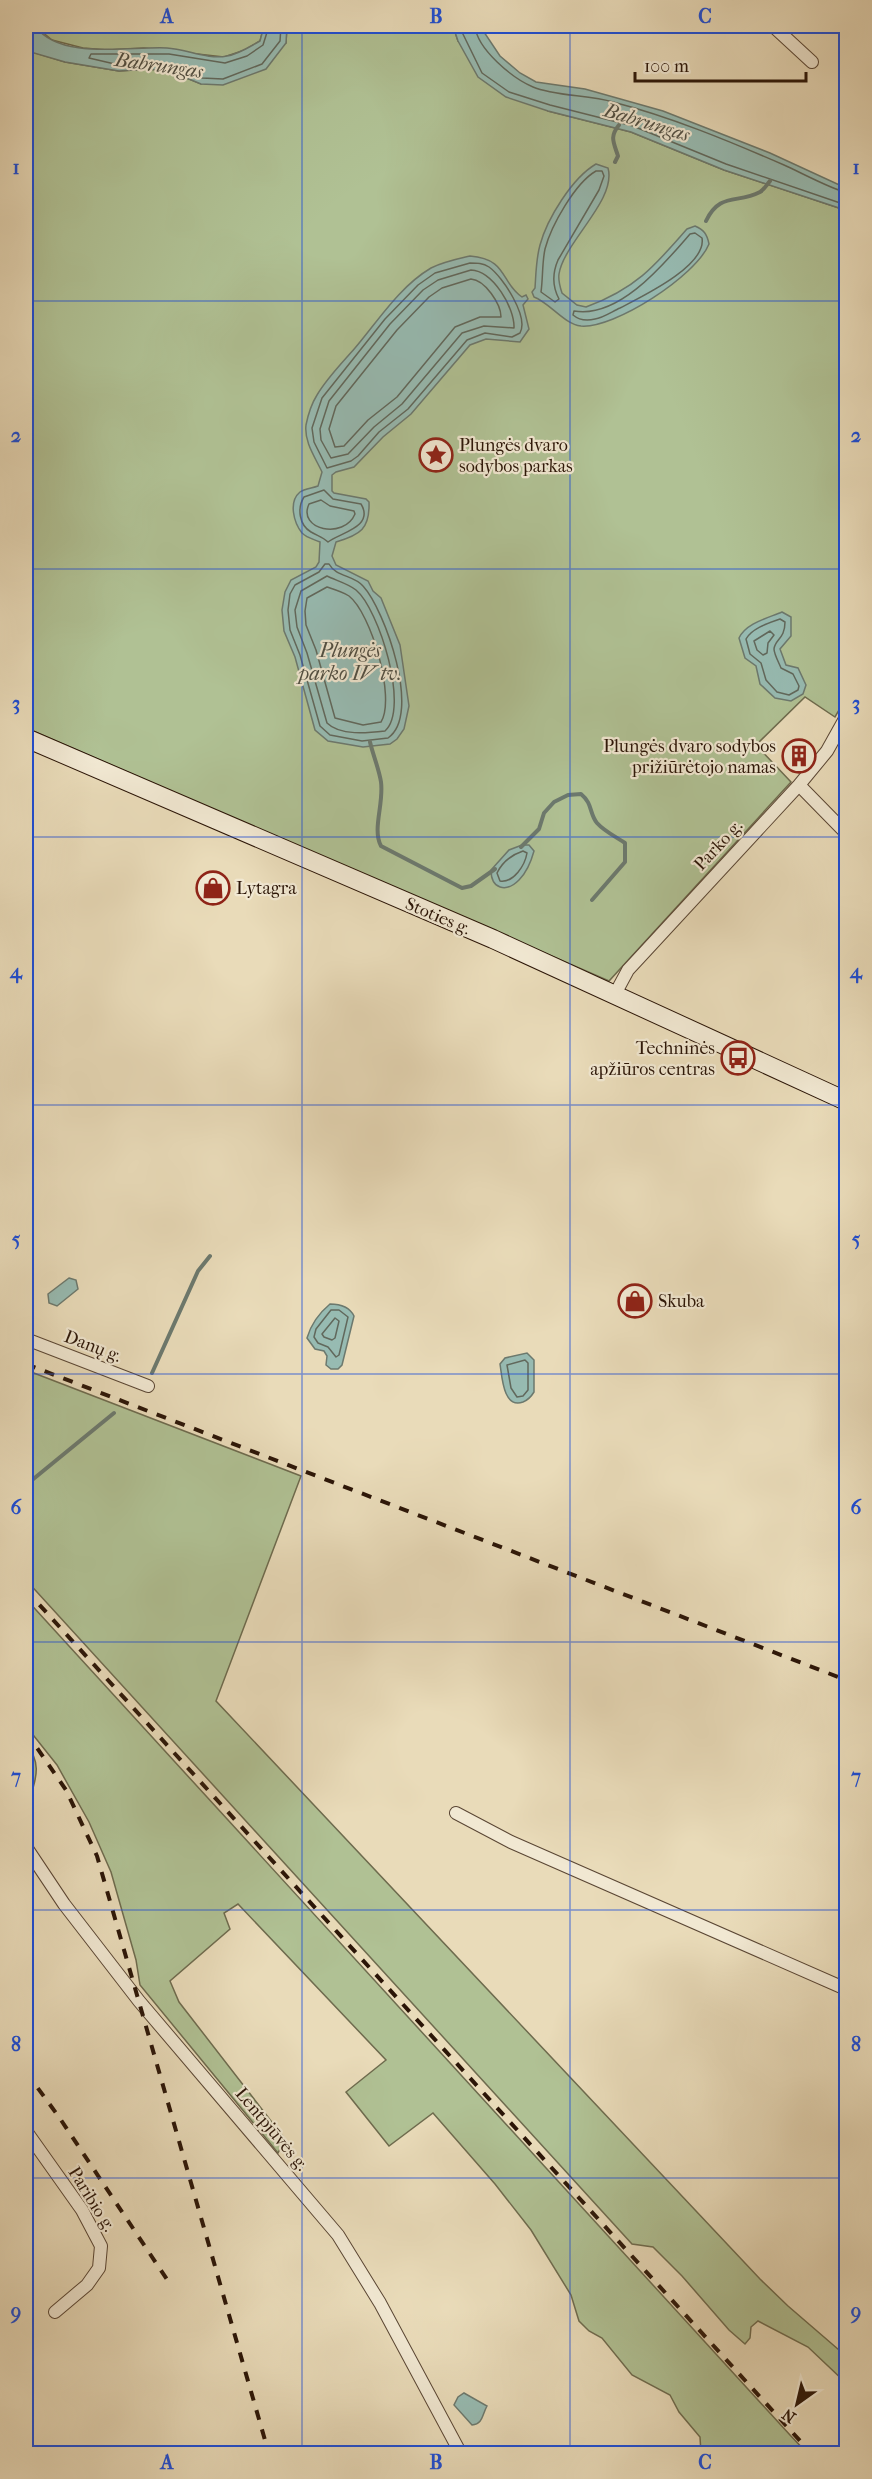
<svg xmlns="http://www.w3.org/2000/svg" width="872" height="2479" font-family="'IM FELL French Canon',serif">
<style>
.green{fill:#b0c194;stroke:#6e6b4e;stroke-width:1.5}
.water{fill:#97bbb2;stroke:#6c796e;stroke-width:1.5}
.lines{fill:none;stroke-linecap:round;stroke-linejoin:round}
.shore{stroke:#61685c;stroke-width:1.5}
.stream{stroke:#6c796e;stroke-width:4}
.minor-casing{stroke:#5a4634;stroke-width:14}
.secondary-casing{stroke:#2b1507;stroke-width:20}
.minor{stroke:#f1e8d2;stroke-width:12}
.secondary{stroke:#f1e8d2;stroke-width:18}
.rail{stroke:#2b1507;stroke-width:4;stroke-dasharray:10 10;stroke-linecap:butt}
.grid{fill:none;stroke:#1d4ed8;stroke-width:1.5;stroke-opacity:0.55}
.labels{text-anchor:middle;stroke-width:4.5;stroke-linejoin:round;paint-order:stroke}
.poi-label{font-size:18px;fill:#2b1507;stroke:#f1e8d2;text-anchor:start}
.street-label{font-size:18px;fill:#2b1507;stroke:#f1e8d2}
.water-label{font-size:20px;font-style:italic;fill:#514f43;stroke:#f1e8d2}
.neatline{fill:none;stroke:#1d4ed8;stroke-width:2}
.grid-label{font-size:20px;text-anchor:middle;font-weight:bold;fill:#1d4ed8}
</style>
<rect width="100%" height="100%" fill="#e9dbb9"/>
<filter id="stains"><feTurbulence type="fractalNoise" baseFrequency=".00333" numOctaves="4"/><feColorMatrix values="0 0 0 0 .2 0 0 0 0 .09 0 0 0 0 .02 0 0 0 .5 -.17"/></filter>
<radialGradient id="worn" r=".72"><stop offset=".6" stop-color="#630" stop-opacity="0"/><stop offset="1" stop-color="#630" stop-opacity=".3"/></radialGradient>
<!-- green -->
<path class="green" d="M 35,26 L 264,26 L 260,41 L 245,50 L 224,57 L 144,48 L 108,50 L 83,48 L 52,40 Z
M 287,26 L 453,26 L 458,41 L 548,111 L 631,132 L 724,170 L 842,209 L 846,212 L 846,698 L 835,717 L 805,697 L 756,745 L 791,782 L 609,981 L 26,728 L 26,50 L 65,62 L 119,71 L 149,69 L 172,72 L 201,84 L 286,43 Z
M 26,1370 L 301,1476 L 216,1701 L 760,2279 L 788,2306 L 846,2356 L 846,2383 L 808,2347 L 758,2321 L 751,2327 L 750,2338 L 745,2344 L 729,2330 L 682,2276 L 653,2247 L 632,2244 L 26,1580 Z
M 26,1599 L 790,2435 L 807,2453 L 701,2453 L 700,2437 L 679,2412 L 670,2395 L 632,2375 L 602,2338 L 589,2331 L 579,2321 L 571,2295 L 531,2230 L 495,2184 L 433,2113 L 389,2146 L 346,2092 L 386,2060 L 238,1904 L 224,1913 L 230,1929 L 170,1981 L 179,2002 L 285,2139 L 278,2153 L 140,1985 L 136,1960 L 111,1872 L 89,1822 L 57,1765 L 26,1726 Z
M 26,1743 C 40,1761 38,1775 30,1797 L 26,1798 Z"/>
<!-- water -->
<path class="water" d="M 26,26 L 35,26 C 61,61 129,46 167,48 C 186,49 208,60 227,56 C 239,54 249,47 260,41 L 264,26 L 287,26 L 286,43 L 266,69 L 223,85 L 201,84 L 172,72 L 149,69 L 119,71 L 65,62 L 27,51 Z
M 453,26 L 480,26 L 500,56 L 520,73 L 536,82 L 585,89 L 663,111 L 770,153 L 846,188 L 846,212 L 842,209 L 724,170 L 631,132 L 548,111 L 506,97 L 478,77 L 458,41 Z
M 596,164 L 608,168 C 617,200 564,242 559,274 C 558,281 560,287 562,293 L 577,305 L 586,307 C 635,289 654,267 687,229 L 695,226 C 704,230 707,234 709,244 C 696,276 614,329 581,326 C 564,324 550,303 534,297 L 532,292 L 535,288 C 536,274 536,259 540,245 C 547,219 572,178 596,164 Z
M 470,256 C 508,259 500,282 522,297 L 526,295 L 528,299 L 523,305 L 529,329 L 520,342 L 486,339 L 470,345 L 411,414 L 383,437 L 354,467 L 336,472 L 332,475 L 332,491 L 334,493 L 366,499 L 369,502 C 370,529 360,535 336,542 L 332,556 L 336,565 L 368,581 L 373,591 L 381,598 L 400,645 L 409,706 L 404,729 L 397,739 L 390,744 L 363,747 L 328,741 L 315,730 L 295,657 L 284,631 L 282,610 L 285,592 L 291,580 L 316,567 L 319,562 L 320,542 C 313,539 307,538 302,533 C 294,523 288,502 300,492 C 304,489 313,488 318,486 L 322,472 C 315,457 304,442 306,425 C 308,415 312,403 317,395 C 327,378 342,363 355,348 C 378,321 399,287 431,268 C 443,262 457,259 470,256 Z
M 782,612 L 791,617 L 791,636 L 780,649 L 786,665 L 798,668 L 806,685 L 803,694 L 791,701 L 775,698 L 760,684 L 756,666 L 745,658 L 739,638 C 746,623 768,618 782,612 Z
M 522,845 L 529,845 L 534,851 C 531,862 527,872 519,880 C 506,893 491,889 491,870 L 509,850 Z
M 69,1278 L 76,1280 L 78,1289 L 57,1306 L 49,1303 L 48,1294 Z
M 330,1304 C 340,1304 349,1306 354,1316 L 342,1365 L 338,1369 L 331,1369 L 326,1365 L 327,1356 L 324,1351 L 315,1349 L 307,1338 C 311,1324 318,1314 330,1304 Z
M 527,1353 L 534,1360 L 534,1392 C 531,1397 528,1400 523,1402 C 503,1409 502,1376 500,1364 L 505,1358 Z
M 464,2393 L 487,2406 C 482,2415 483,2424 472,2425 L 454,2405 L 458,2397 Z"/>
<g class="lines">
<!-- shore -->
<path class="shore" d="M 269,26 L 263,45 L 247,56 L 225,63 L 169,54 L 91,54 L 89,58 L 119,65 L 149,63 L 173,66 L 202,78 L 223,79 L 262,64 L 280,41 L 281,26
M 459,26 L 482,73 L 509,92 L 550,105 L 633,126 L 726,164 L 846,205
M 475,26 C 477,49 512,78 533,87 C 554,96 589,95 613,102 C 671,117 729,141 784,165 C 798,171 835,191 846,192
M 596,171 L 602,171 L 604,176 L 599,190 L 558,260 C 552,274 552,286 559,299 L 555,302 L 541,292 C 543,278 542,263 545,249 C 551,226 575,183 596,171 Z
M 695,233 L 702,238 C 707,266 641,297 620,308 C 613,311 603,318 595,319 C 587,321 579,320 573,315 L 574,311 C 619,319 664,264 690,234 Z
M 470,263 C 477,263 483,263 489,267 C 503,277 529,317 520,333 L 512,337 L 485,333 L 467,340 L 408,409 L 379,432 L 358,456 L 351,461 L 327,468 L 314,442 L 312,428 L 322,398 L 385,319 L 418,285 L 435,273 Z
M 471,270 C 493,271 515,308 514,328 L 484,326 L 462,333 L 402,404 L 374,427 L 348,454 L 331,458 L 321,440 L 320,429 L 329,401 L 390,324 L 423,290 L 438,280 Z
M 471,279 C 485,280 501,304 501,317 L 480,317 L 455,327 L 397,397 L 368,420 L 344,446 L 335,447 L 329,429 L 336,406 L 397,330 L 429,297 L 442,288 Z
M 324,490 L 333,499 L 361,504 C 375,527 339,533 328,542 C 323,537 318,536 311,532 C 299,525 297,508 304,497 Z
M 321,500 L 330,506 L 354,511 L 355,514 C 344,540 297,530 309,504 Z
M 325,564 L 329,564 C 336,577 354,575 363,586 C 385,610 422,715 388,738 L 362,741 L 330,735 L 320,726 L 300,655 L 290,630 L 288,610 L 290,594 L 295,585 L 319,572 Z
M 327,576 C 335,580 349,584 356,590 C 379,609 410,709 385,731 C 368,733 340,736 327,723 L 307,653 L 297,627 L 295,610 L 301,591 Z
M 327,587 C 333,589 343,592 349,596 C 371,613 396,698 381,722 L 363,725 L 335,718 L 316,650 L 306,625 L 305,611 L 307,598 Z
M 780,619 L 785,622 C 785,639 775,639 774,649 C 774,654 779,663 781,668 L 793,674 L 799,686 L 798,690 L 789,695 L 777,692 L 766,680 L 761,663 L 750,654 L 746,639 C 752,628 769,623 780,619 Z
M 770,631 L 774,635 L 768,643 L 767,653 L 763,655 L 757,650 L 754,641 Z
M 523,851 L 527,853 C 525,865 514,883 500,881 L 497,873 C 503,861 511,855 523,851 Z
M 331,1310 L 339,1310 L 348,1317 L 339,1355 L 336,1357 L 328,1347 L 318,1343 L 314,1337 L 316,1329 Z
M 335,1318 L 339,1321 L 335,1338 L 332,1340 L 324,1337 L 322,1334 Z
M 525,1360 L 528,1363 L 528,1390 L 523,1396 L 517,1397 L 511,1388 L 507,1365 Z"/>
<!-- stream -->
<path class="stream" d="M 615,162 L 618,156 C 614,143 609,137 619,125
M 706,221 C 720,192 737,204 760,192 C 764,190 767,184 770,181
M 370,742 C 373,755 379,769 381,782 C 384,804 372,829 381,846 L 462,888 L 471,886 L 495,869
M 521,847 L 539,829 L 544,813 L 554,802 L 568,795 L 581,794 C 593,804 589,813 597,823 C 604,831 616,837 625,843 L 625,862 L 592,900
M 152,1373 L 198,1271 L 210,1256
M 26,1485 L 114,1413"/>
<!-- minor casing -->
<g class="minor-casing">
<path id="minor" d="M 773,26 L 812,62
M 799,785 L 846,833
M 614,996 L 628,970 L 641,956 L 799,785 L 827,751 L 846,717
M 26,1339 L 148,1386
M 456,1813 L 511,1842 L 846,1989
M 26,1847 L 64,1904 L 139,2001 L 338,2235 L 380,2303 L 461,2454
M 26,2131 L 82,2210 L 101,2246 L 99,2268 L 87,2285 L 55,2312"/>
</g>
<!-- secondary casing -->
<g class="secondary-casing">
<path id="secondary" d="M 26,738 L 493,939 L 846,1101"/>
</g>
<!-- minor -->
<use href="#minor" class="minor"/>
<!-- secondary -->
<use href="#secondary" class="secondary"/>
<!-- rail -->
<path class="rail" d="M 26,1364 L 846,1680
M 26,1590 L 812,2454
M 26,1732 L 66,1790 L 97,1856 L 269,2454
M 26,2072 L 59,2117 L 170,2284"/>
</g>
<!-- grid -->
<path class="grid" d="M 302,26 L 302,2454M 570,26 L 570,2454M 26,301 L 846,301M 26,569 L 846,569M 26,837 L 846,837M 26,1105 L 846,1105M 26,1374 L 846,1374M 26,1642 L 846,1642M 26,1910 L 846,1910M 26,2178 L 846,2178"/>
<!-- icons -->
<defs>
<g id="sight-ring" transform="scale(1.725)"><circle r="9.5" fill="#f1e8d2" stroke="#8f2418" stroke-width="1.5"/><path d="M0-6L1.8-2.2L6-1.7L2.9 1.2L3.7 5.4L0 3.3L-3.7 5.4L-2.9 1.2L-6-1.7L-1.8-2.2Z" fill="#8f2418"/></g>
<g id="building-ring" transform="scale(1.725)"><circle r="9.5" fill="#f1e8d2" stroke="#8f2418" stroke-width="1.5"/><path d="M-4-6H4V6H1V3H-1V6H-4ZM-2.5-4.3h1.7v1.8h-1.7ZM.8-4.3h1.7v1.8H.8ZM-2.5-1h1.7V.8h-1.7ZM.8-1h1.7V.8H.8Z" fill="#8f2418"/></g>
<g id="shop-ring" transform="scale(1.725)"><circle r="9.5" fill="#f1e8d2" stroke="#8f2418" stroke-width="1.5"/><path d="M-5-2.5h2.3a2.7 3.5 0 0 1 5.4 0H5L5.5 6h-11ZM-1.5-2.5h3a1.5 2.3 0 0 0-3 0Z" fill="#8f2418"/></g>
<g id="bus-ring" transform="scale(1.725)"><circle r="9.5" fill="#f1e8d2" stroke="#8f2418" stroke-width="1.5"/><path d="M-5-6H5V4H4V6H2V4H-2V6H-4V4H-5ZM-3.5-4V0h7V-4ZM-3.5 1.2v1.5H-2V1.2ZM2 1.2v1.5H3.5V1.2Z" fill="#8f2418"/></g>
</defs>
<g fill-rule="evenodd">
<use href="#sight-ring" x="436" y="455"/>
<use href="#building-ring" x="799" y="756"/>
<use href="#shop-ring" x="213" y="888"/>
<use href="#bus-ring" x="738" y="1058"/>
<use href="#shop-ring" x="635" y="1301"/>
</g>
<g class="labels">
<!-- poi labels -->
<g class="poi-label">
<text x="459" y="451">Plungės dvaro<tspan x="459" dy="21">sodybos parkas</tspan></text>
<text x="776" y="752" text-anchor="end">Plungės dvaro sodybos<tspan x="776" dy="21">prižiūrėtojo namas</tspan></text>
<text x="236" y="894">Lytagra</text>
<text x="715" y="1054" text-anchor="end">Techninės<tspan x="715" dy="21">apžiūros centras</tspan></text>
<text x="658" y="1307">Skuba</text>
</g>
<!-- street labels -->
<g class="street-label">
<text transform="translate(718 845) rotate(-47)" y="6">Parko g.</text>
<text transform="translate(438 916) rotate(23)" y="6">Stoties g.</text>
<text transform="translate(93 1346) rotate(21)" y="6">Danų g.</text>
<text transform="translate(272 2129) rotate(50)" y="6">Lentpjūvės g.</text>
<text transform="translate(92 2199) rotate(58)" y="6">Paribio g.</text>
</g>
<!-- water labels -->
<g class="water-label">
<text transform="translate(159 65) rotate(8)" y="7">Babrungas</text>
<text transform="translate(647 122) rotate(17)" y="7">Babrungas</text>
<text x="350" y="657">Plungės<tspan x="350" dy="23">parko IV tv.</tspan></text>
</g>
</g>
<!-- margin -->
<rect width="872" height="2479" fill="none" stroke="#e9dbb9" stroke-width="66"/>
<!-- north arrow -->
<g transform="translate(797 2404) rotate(214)" stroke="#f1e8d2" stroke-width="4.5" paint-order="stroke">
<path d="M0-4.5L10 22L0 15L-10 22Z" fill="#2b1507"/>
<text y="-9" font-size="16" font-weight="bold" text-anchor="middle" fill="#2b1507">N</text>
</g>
<!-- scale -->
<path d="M635 72v9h171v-9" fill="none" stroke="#2b1507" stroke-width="3"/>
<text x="644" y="72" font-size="18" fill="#2b1507" stroke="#f1e8d2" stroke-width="4.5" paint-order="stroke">100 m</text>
<rect x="33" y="33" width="806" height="2413" class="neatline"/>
<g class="grid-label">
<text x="167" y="23">A</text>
<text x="436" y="23">B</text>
<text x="705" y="23">C</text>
<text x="16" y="174">1</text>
<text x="856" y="174">1</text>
<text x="16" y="442">2</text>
<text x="856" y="442">2</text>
<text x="16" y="710">3</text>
<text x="856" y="710">3</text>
<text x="16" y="978">4</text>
<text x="856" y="978">4</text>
<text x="16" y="1246">5</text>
<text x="856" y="1246">5</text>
<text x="16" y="1514">6</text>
<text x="856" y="1514">6</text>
<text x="16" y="1783">7</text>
<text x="856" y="1783">7</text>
<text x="16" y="2051">8</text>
<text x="856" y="2051">8</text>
<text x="16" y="2319">9</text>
<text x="856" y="2319">9</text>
<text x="167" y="2469">A</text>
<text x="436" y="2469">B</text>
<text x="705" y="2469">C</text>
</g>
<rect width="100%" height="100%" filter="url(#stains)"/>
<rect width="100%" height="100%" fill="url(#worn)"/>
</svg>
